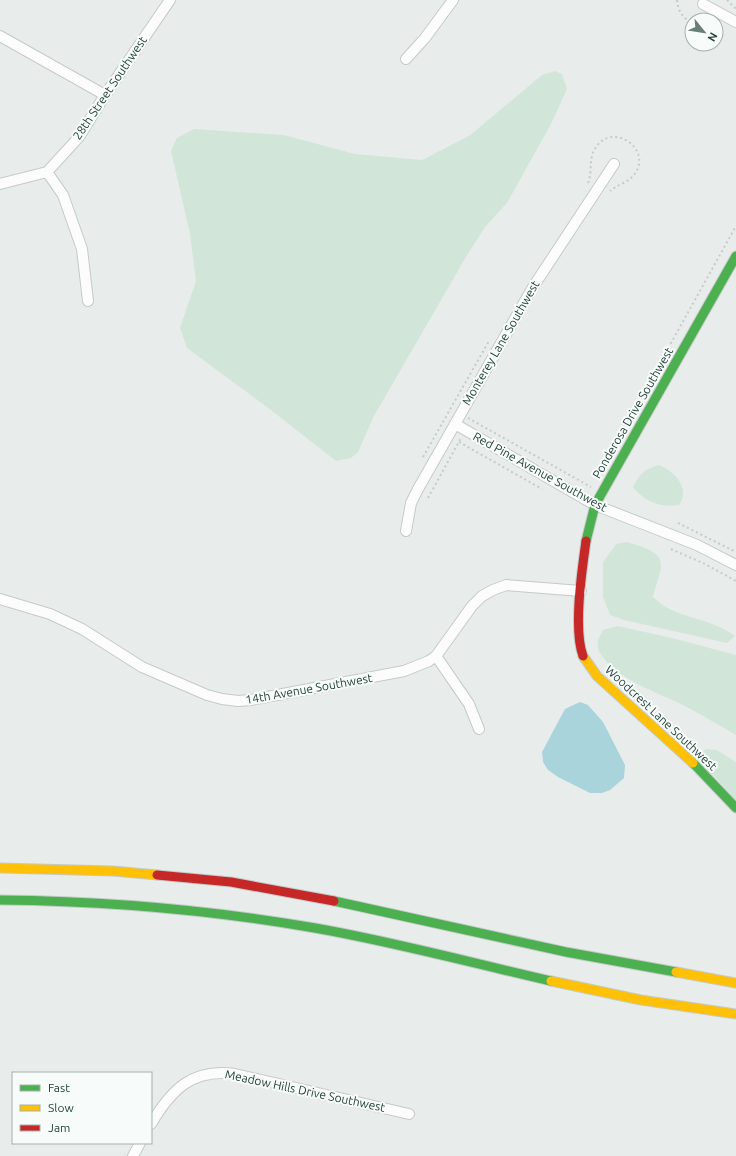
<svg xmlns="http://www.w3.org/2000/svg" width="736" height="1156" font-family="Ubuntu,sans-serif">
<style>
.green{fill:#d1e6d8}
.water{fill:#a9d4db}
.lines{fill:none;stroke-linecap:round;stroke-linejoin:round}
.street-casing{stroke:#c5cac8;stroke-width:12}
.fast-casing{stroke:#c3cbc8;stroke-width:11}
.slow-casing{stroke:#c3cbc8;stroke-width:11}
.jam-casing{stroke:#c3cbc8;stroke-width:11}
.path{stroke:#c3ccca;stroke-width:2;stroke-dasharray:2 3;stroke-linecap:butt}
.street{stroke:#fcfcfc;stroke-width:10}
.fast{stroke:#4caf50;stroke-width:9}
.slow{stroke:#ffc107;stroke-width:9}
.jam{stroke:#c62828;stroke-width:9}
.labels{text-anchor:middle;stroke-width:4;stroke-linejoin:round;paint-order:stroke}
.street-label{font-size:12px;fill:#24423a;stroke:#f7fbf9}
</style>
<rect width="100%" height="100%" fill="#e8edeb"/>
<!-- green -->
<path class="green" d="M 555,71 L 562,74 L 567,89 L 551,124 L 507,203 L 485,227 L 466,257 L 374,416 L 358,452 L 351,458 L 336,461 L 267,407 L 187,348 L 180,328 L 196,281 L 190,234 L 171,151 L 177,138 L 194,129 L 284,135 L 355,154 L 422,160 L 469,136 L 542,75 Z
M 659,465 C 675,472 691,488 679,505 C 660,508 645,502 633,487 C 639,474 646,468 659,465 Z
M 627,542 C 638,546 662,550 661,566 C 660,576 655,587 653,597 C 674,619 711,617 735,636 L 727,643 L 624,620 L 610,615 L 603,597 L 603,562 L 616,544 Z
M 618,626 L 676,639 L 736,655 L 736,735 C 719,725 702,715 685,706 C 659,693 615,679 600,653 C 595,645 599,637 603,630 Z
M 706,749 L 717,750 L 736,762 L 736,800 L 704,765 L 700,754 Z"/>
<!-- water -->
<path class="water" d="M 580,702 L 588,705 L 603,722 L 625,765 L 624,778 L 610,790 L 602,793 L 590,793 L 558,777 L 548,770 L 543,762 L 542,752 L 565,709 Z"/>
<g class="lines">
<!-- street casing -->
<g class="street-casing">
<path id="street" d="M 703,4 L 736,22
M 0,36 L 105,95
M 406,59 L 425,38 L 453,0
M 47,172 L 63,195 L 82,249 L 88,301
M 0,184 L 47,172 L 79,137 L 105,95 L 170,0
M 455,424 L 595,505 L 697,545 L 736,565
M 406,531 L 411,503 L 418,489 L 533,287 L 614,164
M 0,599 L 50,614 L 82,629 L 142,667 L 207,695 L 222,699 L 238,701 L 251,700 L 404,671 L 429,661 L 436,656 L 472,606 L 482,596 L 493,590 L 506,585 L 581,591
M 436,656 L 469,704 L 479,729
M 151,1124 C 171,1090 192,1068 235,1074 L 409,1114
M 133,1156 L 140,1143"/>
</g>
<!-- fast casing -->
<g class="fast-casing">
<path id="fast" d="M 586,541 L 595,505 L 736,256
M 693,763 L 736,808
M 0,900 C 106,901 211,910 315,928 C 395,942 472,963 551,981
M 334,901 L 566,952 L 676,972"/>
</g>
<!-- slow casing -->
<g class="slow-casing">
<path id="slow" d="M 583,656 L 597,676 L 693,763
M 0,868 L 113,871 L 157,875
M 676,972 L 736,983
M 551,981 L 641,1000 L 736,1014"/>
</g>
<!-- jam casing -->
<g class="jam-casing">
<path id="jam" d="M 583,656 C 573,629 582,570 586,541
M 157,875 L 231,882 L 334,901"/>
</g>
<!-- path -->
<path class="path" d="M 677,0 C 678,11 682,17 692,23
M 727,0 L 736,9
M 716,26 L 722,27
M 588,183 C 593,171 588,157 596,147 C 614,121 655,151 633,176 C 627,183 617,185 610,191
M 656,370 L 736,226
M 468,418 L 591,487
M 459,442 L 542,489
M 423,457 L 489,341
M 428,498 L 461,438
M 678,523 L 736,552
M 671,549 L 705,564 L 736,581"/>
<!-- street -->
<use href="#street" class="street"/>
<!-- fast -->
<use href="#fast" class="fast"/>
<!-- slow -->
<use href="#slow" class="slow"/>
<!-- jam -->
<use href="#jam" class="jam"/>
</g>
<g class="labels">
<!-- street labels -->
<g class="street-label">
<text transform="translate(110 88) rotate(-56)" y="4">28th Street Southwest</text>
<text transform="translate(501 343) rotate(-60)" y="4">Monterey Lane Southwest</text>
<text transform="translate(633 413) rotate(-60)" y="4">Ponderosa Drive Southwest</text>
<text transform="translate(540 472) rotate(29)" y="4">Red Pine Avenue Southwest</text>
<text transform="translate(309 689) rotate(-10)" y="4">14th Avenue Southwest</text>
<text transform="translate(661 718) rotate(43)" y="4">Woodcrest Lane Southwest</text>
<text transform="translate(305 1091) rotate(12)" y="4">Meadow Hills Drive Southwest</text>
</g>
</g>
<!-- legend -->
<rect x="12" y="1072" width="140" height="72" fill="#f7fbf9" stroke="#a3b1ad"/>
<rect x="20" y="1085" width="20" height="6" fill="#4caf50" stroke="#a3b1ad"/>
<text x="48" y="1092" font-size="12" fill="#24423a">Fast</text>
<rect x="20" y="1105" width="20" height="6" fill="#ffc107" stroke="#a3b1ad"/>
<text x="48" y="1112" font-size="12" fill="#24423a">Slow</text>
<rect x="20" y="1125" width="20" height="6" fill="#c62828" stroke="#a3b1ad"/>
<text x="48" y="1132" font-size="12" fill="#24423a">Jam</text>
<!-- north arrow -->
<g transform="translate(704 32) rotate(120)"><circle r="19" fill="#f7fbf9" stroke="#a3b1ad"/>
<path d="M0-3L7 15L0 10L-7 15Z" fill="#697e78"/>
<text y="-6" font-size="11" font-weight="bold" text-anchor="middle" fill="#24423a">N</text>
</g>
</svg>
